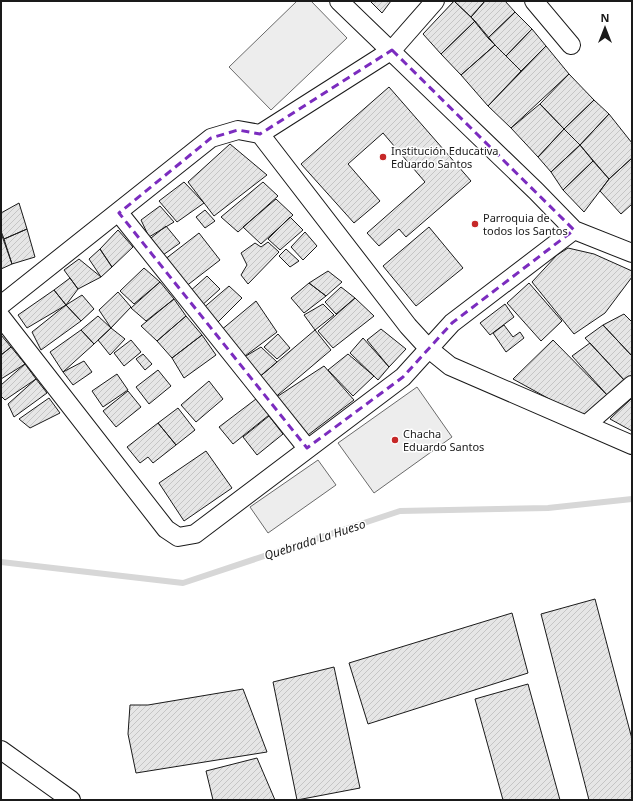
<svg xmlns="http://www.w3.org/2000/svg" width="633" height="801" font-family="'Noto Sans',sans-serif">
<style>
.built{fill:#ededed;stroke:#6a6a6a}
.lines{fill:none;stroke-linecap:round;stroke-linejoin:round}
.stream{stroke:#d7d7d7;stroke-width:6}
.building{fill:url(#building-hatch);stroke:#1a1a1a}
.minor-casing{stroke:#1a1a1a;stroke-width:20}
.minor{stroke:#fff;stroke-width:18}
.marked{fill:none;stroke:#7b2cbf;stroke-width:3;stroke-dasharray:8 5;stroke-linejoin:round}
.poi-dot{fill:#c62828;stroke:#fff;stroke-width:1.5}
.labels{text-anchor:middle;stroke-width:3;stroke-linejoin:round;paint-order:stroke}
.poi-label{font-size:11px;fill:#1a1a1a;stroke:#fff;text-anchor:start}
.water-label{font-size:12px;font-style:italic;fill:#1a1a1a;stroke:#fff}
</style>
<defs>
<pattern id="building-hatch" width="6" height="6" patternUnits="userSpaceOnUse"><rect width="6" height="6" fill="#e6e6e6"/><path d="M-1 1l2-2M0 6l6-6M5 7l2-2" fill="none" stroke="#c5c5c5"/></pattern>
</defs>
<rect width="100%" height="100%" fill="#fff"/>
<!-- built -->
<path class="built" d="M 297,1 L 311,1 L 347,38 L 271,110 L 229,67 Z
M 417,387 L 452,437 L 374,493 L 338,443 Z
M 318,460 L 336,485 L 268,533 L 250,507 Z"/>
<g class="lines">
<!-- stream -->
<path class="stream" d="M 1,562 L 183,583 L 400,511 L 548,508 L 632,499"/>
</g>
<!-- building -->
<path class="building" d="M 370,1 L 391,1 L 382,13 Z
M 454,1 L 485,1 L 471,17 Z
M 454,1 L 475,21 L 441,54 L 423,34 Z
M 485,1 L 505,1 L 515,12 L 488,38 L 471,17 Z
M 515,12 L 532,29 L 506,56 L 488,38 Z
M 475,21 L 495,45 L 461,75 L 441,54 Z
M 532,29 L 546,46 L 521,71 L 506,56 Z
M 495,45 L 521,71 L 488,106 L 461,75 Z
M 546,46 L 569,74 L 511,128 L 488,106 Z
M 569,74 L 594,100 L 564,129 L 540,104 Z
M 389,87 L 471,181 L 406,237 L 399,229 L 379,246 L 367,233 L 425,182 L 383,133 L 348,164 L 380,201 L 354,223 L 301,164 Z
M 594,100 L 609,114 L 580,145 L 564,129 Z
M 540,104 L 564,129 L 538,157 L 511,128 Z
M 609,114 L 632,143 L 632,158 L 609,179 L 580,145 Z
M 564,129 L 580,145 L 551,172 L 538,157 Z
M 230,144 L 267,175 L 214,216 L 188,182 Z
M 580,145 L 593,161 L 563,190 L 551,172 Z
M 632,158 L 632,204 L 621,214 L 600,191 L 609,179 Z
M 593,161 L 609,179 L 584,212 L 563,190 Z
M 184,182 L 204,203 L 177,222 L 159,201 Z
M 263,182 L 278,196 L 238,232 L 221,217 Z
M 276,199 L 293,215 L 261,244 L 243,227 Z
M 19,203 L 27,229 L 4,239 L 1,231 L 1,213 Z
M 160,206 L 174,222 L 149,237 L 141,220 Z
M 205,210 L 215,221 L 205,228 L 196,217 Z
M 290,217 L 303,230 L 280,250 L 268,239 Z
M 166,226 L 180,243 L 163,255 L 151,238 Z
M 429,227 L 463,268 L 416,306 L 383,266 Z
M 27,229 L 35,257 L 12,264 L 4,239 Z
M 118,230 L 133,247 L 112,267 L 100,249 Z
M 305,232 L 317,246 L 303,260 L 291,247 Z
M 1,233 L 12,264 L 1,269 Z
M 199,233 L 220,260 L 185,287 L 164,260 Z
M 268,242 L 279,252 L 248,284 L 241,275 L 247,265 L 241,253 L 255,243 L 261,247 Z
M 568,248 L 594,254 L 632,271 L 632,277 L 605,313 L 574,334 L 532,282 L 557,255 Z
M 100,249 L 112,267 L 101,277 L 89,259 Z
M 286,249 L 299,261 L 290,267 L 279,256 Z
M 79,259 L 101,277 L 78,289 L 64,270 Z
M 144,268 L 160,282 L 134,304 L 120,291 Z
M 328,271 L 342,282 L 326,296 L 309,283 Z
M 207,276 L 220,289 L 200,307 L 188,293 Z
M 70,278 L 78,289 L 66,305 L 54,290 Z
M 160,282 L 174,299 L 146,321 L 131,308 Z
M 309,283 L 326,296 L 304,313 L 291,298 Z
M 529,283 L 562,321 L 541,341 L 507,303 Z
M 229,286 L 242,298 L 216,324 L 201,310 Z
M 341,287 L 355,298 L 336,314 L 325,302 Z
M 54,290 L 66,305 L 27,328 L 18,315 Z
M 118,292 L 131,307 L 111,328 L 99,310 Z
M 82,295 L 94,309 L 81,321 L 66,305 Z
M 355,298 L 374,316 L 333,348 L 318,331 Z
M 174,299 L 186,316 L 157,341 L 141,326 Z
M 256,301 L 277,332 L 241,359 L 220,331 Z
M 323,304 L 334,315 L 315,330 L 304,315 Z
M 505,304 L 514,317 L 490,335 L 480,323 Z
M 66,305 L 81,321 L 41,350 L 32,332 Z
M 624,314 L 632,322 L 632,356 L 603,325 Z
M 98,316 L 111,328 L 94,344 L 81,330 Z
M 186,316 L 202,335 L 172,358 L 157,341 Z
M 504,325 L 513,337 L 520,332 L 524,338 L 506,352 L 493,333 Z
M 603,325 L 632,356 L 632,375 L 625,381 L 585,338 Z
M 111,328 L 125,339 L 110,355 L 98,340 Z
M 381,329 L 406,349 L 389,367 L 367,340 Z
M 81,330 L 94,344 L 63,372 L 50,352 Z
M 315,330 L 331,350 L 272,400 L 257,379 Z
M 278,334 L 290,348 L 277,359 L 264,347 Z
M 1,335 L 11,347 L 1,355 Z
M 202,335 L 216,355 L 184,378 L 172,358 Z
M 363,338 L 389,367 L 378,380 L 350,353 Z
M 131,340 L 141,352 L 124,366 L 114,353 Z
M 553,340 L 609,397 L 584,418 L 513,379 Z
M 590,343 L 625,381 L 609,397 L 572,356 Z
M 11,347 L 25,364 L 1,379 L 1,355 Z
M 261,347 L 277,362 L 257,379 L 241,359 Z
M 143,354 L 152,364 L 145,370 L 136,359 Z
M 348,354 L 374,376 L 353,396 L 328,370 Z
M 84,361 L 92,372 L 73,385 L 63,372 Z
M 25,364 L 36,379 L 5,400 L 1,396 L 1,385 Z
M 324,366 L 354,400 L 304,438 L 272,400 Z
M 158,370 L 171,386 L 149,404 L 136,387 Z
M 117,374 L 128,390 L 103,407 L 92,391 Z
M 36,379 L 47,393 L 14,417 L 8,404 Z
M 209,381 L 223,399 L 196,422 L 181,405 Z
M 128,391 L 141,407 L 116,427 L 103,411 Z
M 49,398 L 60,413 L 30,428 L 19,419 Z
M 632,398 L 632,431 L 610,419 Z
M 256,399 L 269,415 L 233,444 L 219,427 Z
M 178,408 L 195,430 L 176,445 L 158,423 Z
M 269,416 L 283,434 L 257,455 L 243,437 Z
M 158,423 L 176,445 L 153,463 L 148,457 L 140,463 L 127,447 Z
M 206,451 L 232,488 L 184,521 L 159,483 Z
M 595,599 L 632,739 L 632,800 L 589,800 L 541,614 Z
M 512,613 L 528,673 L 368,724 L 349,663 Z
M 334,667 L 360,788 L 297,800 L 273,682 Z
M 528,684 L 560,800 L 503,800 L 475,699 Z
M 243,689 L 267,752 L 136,773 L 128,734 L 130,705 L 148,705 Z
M 257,758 L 275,800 L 213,800 L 206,771 Z"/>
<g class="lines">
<!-- minor casing -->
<g class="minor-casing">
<path id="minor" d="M 339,1 L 536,191 L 574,230 L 632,253
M 534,1 L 571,45
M 260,134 L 408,326 L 429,349 L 450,366 L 632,445
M 119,213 L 307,448
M 1,305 L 211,138 L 238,130 L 260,134 L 392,50 L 435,1
M 1,317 L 166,529 L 178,537 L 195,534 L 403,377 L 452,323 L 574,230
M 586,425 L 632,385
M 1,750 L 71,800"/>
</g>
<!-- minor -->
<use href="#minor" class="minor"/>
</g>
<!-- marked area -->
<path class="marked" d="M 392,50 L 574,230 L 452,323 L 403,377 L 307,448 L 119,213 L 211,138 L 238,130 L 260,134 Z"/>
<!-- markers -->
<g class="poi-dot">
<circle cx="383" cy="157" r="4"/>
<circle cx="475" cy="224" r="4"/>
<circle cx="395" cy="440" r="4"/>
</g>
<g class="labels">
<!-- poi labels -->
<g class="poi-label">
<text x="391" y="155">Institución Educativa<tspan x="391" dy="13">Eduardo Santos</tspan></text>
<text x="483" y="222">Parroquia de<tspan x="483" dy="13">todos los Santos</tspan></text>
<text x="403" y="438">Chacha<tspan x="403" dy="13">Eduardo Santos</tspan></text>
</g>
<!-- water labels -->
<g class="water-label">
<text transform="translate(315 540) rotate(-18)" y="4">Quebrada La Hueso</text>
</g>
</g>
<!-- border -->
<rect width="633" height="801" fill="none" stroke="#1a1a1a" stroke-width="4"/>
<!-- north arrow -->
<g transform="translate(605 28)" stroke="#ffffff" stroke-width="3" paint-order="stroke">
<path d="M0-3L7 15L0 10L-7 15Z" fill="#1a1a1a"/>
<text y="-6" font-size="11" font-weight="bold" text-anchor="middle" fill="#1a1a1a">N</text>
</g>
</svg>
